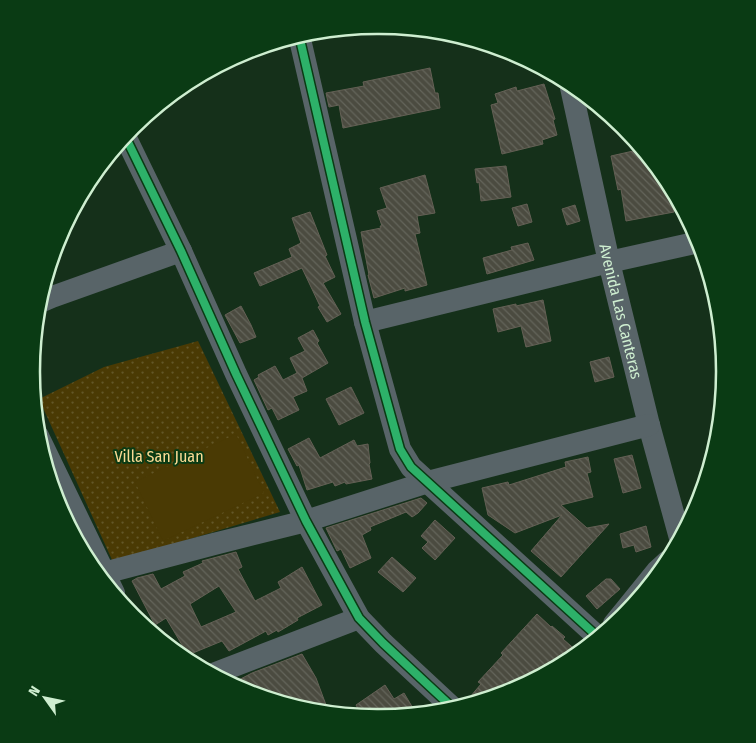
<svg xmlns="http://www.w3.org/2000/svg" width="756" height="743" font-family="'Fira Sans Condensed',sans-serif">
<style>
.park{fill:url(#park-dots)}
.pitch{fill:#4a3a04}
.building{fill:url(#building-back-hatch);stroke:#646055;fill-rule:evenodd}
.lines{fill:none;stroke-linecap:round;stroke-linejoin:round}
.minor{stroke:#586468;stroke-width:22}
.cycleway-casing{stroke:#0a3b14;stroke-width:11}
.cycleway{stroke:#2db169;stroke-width:8}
.labels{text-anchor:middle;stroke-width:4;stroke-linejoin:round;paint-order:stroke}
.street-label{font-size:16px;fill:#ceeed0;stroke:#0a3b14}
.park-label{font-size:16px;fill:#fada94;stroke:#0a3b14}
.rim{fill:none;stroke:#ceeed0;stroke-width:2.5}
</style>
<defs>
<pattern id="park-dots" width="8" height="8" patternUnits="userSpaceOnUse" patternTransform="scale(1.25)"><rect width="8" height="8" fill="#4a3a04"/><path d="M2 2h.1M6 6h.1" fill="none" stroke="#635728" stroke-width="1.8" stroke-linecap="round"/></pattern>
<pattern id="building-back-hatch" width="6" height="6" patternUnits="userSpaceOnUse" patternTransform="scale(1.25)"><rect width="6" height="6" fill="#4b4b40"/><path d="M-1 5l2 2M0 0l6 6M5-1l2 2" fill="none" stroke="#64655b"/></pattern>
</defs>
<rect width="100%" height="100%" fill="#15301a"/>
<!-- park -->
<path class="park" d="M 198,341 L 280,512 L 113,562 L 39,399 L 104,367 Z"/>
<!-- pitch -->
<path class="pitch" d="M 236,434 L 264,493 L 163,541 L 135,482 Z"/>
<!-- building -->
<path class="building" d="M 430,68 L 435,93 L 438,93 L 440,108 L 343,128 L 339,105 L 329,107 L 326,93 L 364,86 L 363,82 Z
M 544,84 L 555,119 L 553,120 L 557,135 L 542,140 L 543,144 L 502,154 L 491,105 L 498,103 L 495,94 L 516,87 L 517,91 Z
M 642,149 L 648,157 L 650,167 L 655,166 L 665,178 L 670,193 L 674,212 L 626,221 L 621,189 L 618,190 L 611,156 Z
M 506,166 L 511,197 L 481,201 L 479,182 L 477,183 L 475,169 Z
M 425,175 L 435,213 L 417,216 L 420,233 L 415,234 L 427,285 L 405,291 L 405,288 L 374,298 L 368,275 L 369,275 L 361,232 L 381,228 L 380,226 L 382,226 L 377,211 L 387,208 L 380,188 Z
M 527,204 L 532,222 L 518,226 L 512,208 Z
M 575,205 L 580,221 L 567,225 L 562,209 Z
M 310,212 L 327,255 L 325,256 L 335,277 L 323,283 L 341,314 L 327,322 L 318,307 L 320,306 L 302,268 L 260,286 L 254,273 L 292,257 L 289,249 L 301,243 L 292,218 Z
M 528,243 L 534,260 L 487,274 L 483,258 L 512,250 L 511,247 Z
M 543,300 L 551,341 L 526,347 L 521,326 L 498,332 L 493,309 L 516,304 L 516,306 Z
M 241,306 L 251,325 L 256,337 L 240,343 L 225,315 Z
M 313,330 L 319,341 L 317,343 L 328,363 L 302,378 L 307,391 L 293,397 L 299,410 L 278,420 L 272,408 L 268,410 L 254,380 L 259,377 L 258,375 L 275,366 L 283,380 L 297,373 L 290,358 L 305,351 L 298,338 Z
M 609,357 L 614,377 L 595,382 L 590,362 Z
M 351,387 L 364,413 L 339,425 L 326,399 Z
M 309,438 L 320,458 L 354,440 L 357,446 L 368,444 L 370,463 L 369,464 L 372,479 L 346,484 L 345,482 L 335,486 L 333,482 L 307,490 L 299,465 L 297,466 L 288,449 Z
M 632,455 L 641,488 L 623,493 L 614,459 Z
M 588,457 L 591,472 L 587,473 L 593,497 L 561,505 L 587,528 L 609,524 L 561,577 L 531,551 L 562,515 L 515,533 L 488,515 L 482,488 L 508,482 L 509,485 L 566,467 L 565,462 Z
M 421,498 L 427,503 L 418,513 L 412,517 L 406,512 L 370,527 L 371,530 L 362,535 L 371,558 L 350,568 L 341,549 L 337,551 L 326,528 Z
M 435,520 L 455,538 L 435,560 L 422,548 L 428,542 L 421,536 Z
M 646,526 L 651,547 L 636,552 L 634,545 L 623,548 L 620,534 Z
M 236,552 L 242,567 L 238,569 L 255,601 L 281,588 L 278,582 L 302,567 L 322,605 L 297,618 L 298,620 L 278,632 L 277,630 L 268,635 L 266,631 L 229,651 L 222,641 L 188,655 L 166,618 L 155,625 L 132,581 L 137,578 L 153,574 L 161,589 L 185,576 L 183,572 L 203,563 L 202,561 ZM 219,586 L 236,612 L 201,627 L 190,604 Z
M 392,557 L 416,578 L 403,592 L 378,572 Z
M 606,579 L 611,579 L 620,589 L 597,609 L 586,596 Z
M 537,614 L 551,627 L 552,626 L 565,637 L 563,639 L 579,653 L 570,660 L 510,692 L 466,705 L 465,703 L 481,684 L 478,682 L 503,655 L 501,653 Z
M 302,654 L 316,678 L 329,713 L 310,711 L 245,692 L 231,684 L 252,673 Z
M 385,685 L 394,699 L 404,693 L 414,710 L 404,715 L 378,718 L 362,716 L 356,705 Z"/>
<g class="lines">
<!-- minor -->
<g class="minor">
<path d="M 299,35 L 365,322 L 400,449 L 411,467 L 598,637"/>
<path id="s1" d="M 570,83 L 609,262 L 649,425 L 680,538"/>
<path d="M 125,136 L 181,251 L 236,374 L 306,521 L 359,618 L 383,643 L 454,709"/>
<path d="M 38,303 L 52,297 L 181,251"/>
<path d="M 365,322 L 609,262 L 699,242"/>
<path d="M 38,436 L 114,593"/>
<path d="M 99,576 L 104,573 L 214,544 L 306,521 L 428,482 L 649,425"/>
<path d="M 614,624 L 657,571 L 668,561"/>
<path d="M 213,674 L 359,618"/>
</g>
<!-- cycleway casing -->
<g class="cycleway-casing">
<path id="cycleway" d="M 299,35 L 365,322 L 400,449 L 411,467 L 598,637
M 125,136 L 181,251 L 236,374 L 306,521 L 359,618 L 383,643 L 454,709"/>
</g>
<!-- cycleway -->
<use href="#cycleway" class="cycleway"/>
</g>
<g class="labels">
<!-- street labels -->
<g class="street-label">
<text dy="6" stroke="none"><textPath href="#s1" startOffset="234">Avenida Las Canteras</textPath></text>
</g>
<!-- park labels -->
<g class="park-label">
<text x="159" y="462">Villa San Juan</text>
</g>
</g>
<!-- crop -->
<path d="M0 0H756V743H0ZM377 34H379A337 337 0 0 1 716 371V372A337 337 0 0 1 379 709H377A337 337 0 0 1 40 372V371A337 337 0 0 1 377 34Z" fill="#0a3b14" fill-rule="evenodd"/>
<path class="rim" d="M377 34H379A337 337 0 0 1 716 371V372A337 337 0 0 1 379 709H377A337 337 0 0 1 40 372V371A337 337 0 0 1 377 34Z"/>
<!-- north arrow -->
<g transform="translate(45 698) rotate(303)" stroke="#0a3b14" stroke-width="4" paint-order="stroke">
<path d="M0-4L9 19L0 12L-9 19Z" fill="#ceeed0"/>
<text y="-8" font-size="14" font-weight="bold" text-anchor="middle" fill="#ceeed0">N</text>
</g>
</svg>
